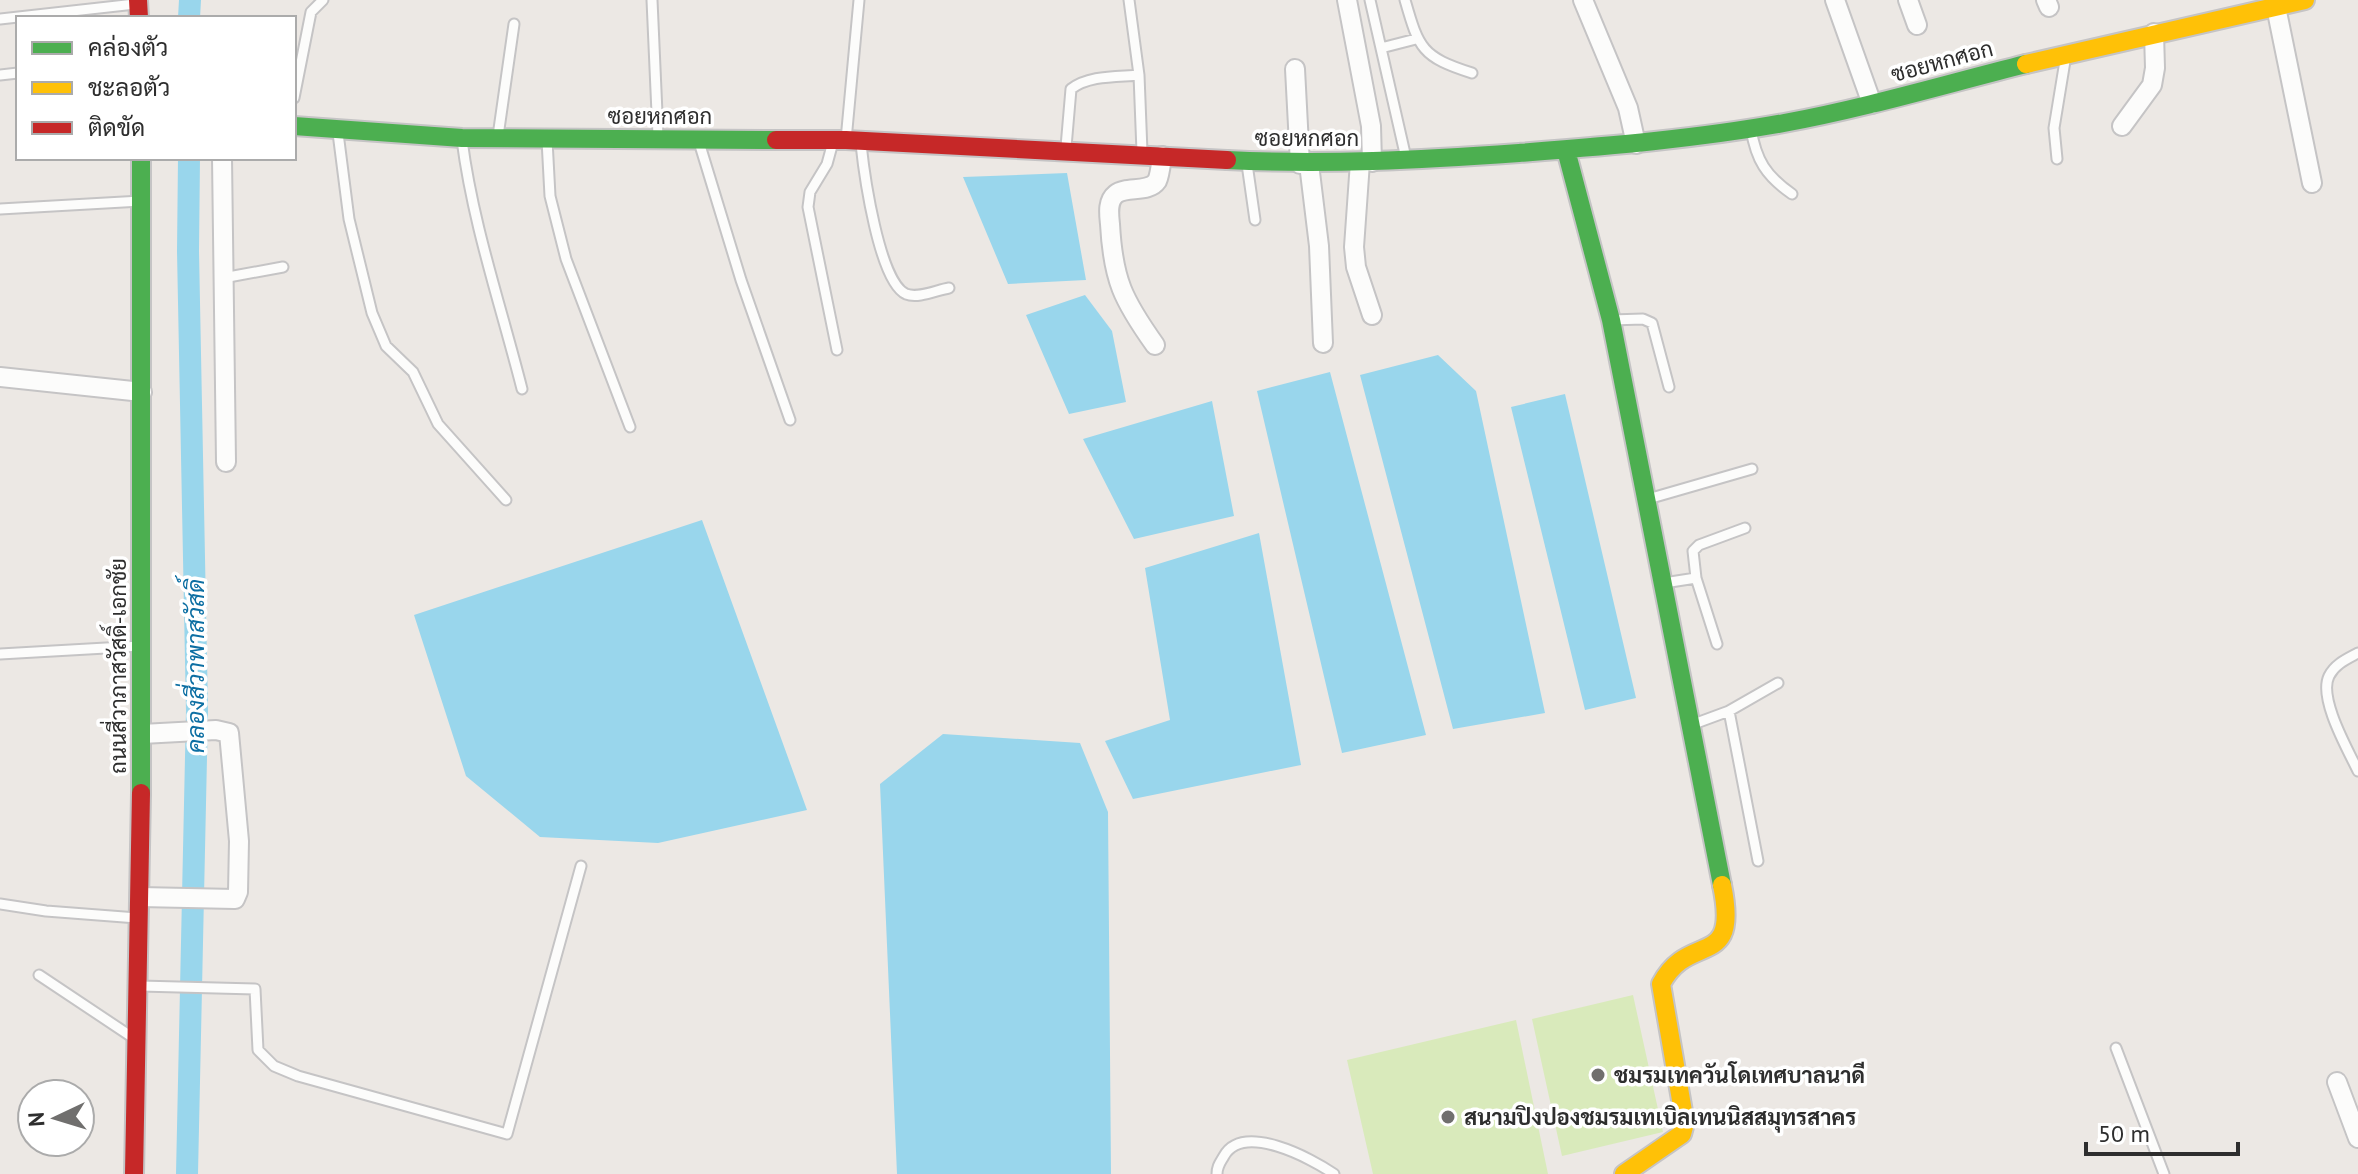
<svg xmlns="http://www.w3.org/2000/svg" width="2358" height="1174" font-family="'PT Sans',Sarabun,sans-serif">
<style>
.pitch{fill:#d9eabb}
.water{fill:#99d6ec}
.lines{fill:none;stroke-linecap:round;stroke-linejoin:round}
.canal{stroke:#99d6ec;stroke-width:22}
.lane-casing{stroke:#c5c4c5;stroke-width:13}
.street-casing{stroke:#c5c4c5;stroke-width:22}
.fast-casing{stroke:#c5c4c5;stroke-width:22}
.slow-casing{stroke:#c5c4c5;stroke-width:22}
.jam-casing{stroke:#c5c4c5;stroke-width:22}
.lane{stroke:#fcfcfb;stroke-width:9}
.street{stroke:#fcfcfb;stroke-width:18}
.fast{stroke:#4caf50;stroke-width:18}
.slow{stroke:#ffc107;stroke-width:18}
.jam{stroke:#c62828;stroke-width:18}
.poi-dot{fill:#706f6e;stroke:#fff;stroke-width:3}
.labels{text-anchor:middle;stroke-width:7;stroke-linejoin:round;paint-order:stroke}
.street-label{font-size:22px;fill:#2e2e2e;stroke:#fff}
.poi-label{font-size:22px;font-weight:bold;fill:#2e2e2e;stroke:#fff;text-anchor:start}
.water-label{font-size:24px;font-style:italic;fill:#0d6fa3;stroke:#fff}
</style>
<rect width="100%" height="100%" fill="#ece8e4"/>
<!-- pitch -->
<path class="pitch" d="M 1633,995 L 1663,1132 L 1562,1156 L 1532,1019 Z
M 1516,1020 L 1548,1174 L 1373,1174 L 1347,1060 Z"/>
<!-- water -->
<path class="water" d="M 1067,173 L 1086,280 L 1008,284 L 963,177 Z
M 1085,295 L 1112,331 L 1126,402 L 1069,414 L 1026,315 Z
M 1438,355 L 1476,391 L 1545,713 L 1453,729 L 1360,375 Z
M 1330,372 L 1426,735 L 1342,753 L 1257,391 Z
M 1565,394 L 1636,698 L 1585,710 L 1511,407 Z
M 1212,401 L 1234,516 L 1134,539 L 1083,439 Z
M 702,520 L 807,810 L 658,843 L 540,837 L 466,776 L 414,615 Z
M 1259,533 L 1301,765 L 1133,799 L 1105,741 L 1170,720 L 1145,568 Z
M 943,734 L 1080,743 L 1108,812 L 1111,1174 L 897,1174 L 880,784 Z"/>
<g class="lines">
<!-- canal -->
<path class="canal" d="M 189,18 L 190,0
M 187,1174 L 197,711 L 188,251 L 189,158"/>
<!-- lane casing -->
<g class="lane-casing">
<path id="lane" d="M 652,0 L 658,136
M 1129,0 L 1139,75 L 1142,152
M 1370,0 L 1406,158
M 1405,0 C 1419,49 1422,57 1472,73
M 0,19 L 135,4
M 1381,48 L 1416,39
M 0,75 L 18,73
M 294,98 L 311,12 L 323,0
M 1751,129 C 1756,160 1766,176 1792,194
M 338,133 L 349,219 L 372,313 L 386,346 L 413,372 L 438,424 L 506,500
M 498,136 L 514,24
M 462,140 C 473,225 501,306 522,389
M 547,140 L 550,196 L 566,259 L 630,427
M 846,140 L 859,0
M 699,142 L 741,280 L 790,420
M 833,142 L 827,164 L 810,192 L 808,207 L 837,350
M 861,144 C 864,173 879,282 906,294 C 918,299 937,290 949,288
M 1066,147 L 1071,89 C 1089,75 1117,77 1139,75
M 2057,159 L 2054,128 L 2066,55
M 1247,164 L 1255,220
M 0,209 L 141,201
M 223,278 L 283,267
M 1611,320 L 1643,319 L 1652,323 L 1669,387
M 1648,499 L 1752,469
M 1664,583 L 1696,578
M 1717,644 L 1696,578 L 1693,551 L 1699,545 L 1745,528
M 2358,653 C 2347,659 2335,664 2329,676 C 2318,698 2348,750 2358,771
M 0,654 L 141,646
M 1691,725 L 1729,711
M 1758,861 L 1729,711 L 1778,683
M 0,904 L 46,911 L 137,918
M 39,975 L 135,1039
M 140,986 L 255,989 L 258,1050 L 274,1066 L 298,1076 L 507,1134 L 581,866
M 2116,1048 L 2164,1174
M 1217,1174 C 1217,1166 1220,1163 1224,1156 C 1243,1122 1311,1158 1334,1174"/>
</g>
<!-- street casing -->
<g class="street-casing">
<path id="street" d="M 1347,0 L 1371,126 L 1372,162
M 1583,0 L 1628,108 L 1636,144
M 1835,0 L 1872,104
M 1908,0 L 1917,25
M 2046,0 L 2049,7
M 2276,7 L 2312,183
M 1295,69 L 1300,164
M 2122,126 L 2152,85 L 2155,68 L 2154,33
M 222,158 L 226,462
M 1360,162 L 1354,247 L 1356,267 L 1372,315
M 1309,164 L 1319,246 L 1323,343
M 1155,345 C 1123,300 1113,280 1110,224 C 1109,214 1107,201 1116,194 C 1126,186 1149,193 1157,181 C 1160,175 1161,163 1162,156
M 0,377 L 142,392
M 140,897 L 235,899 L 238,892 L 239,841 L 229,733 L 216,730 L 142,734
M 2337,1082 L 2358,1138"/>
</g>
<!-- fast casing -->
<g class="fast-casing">
<path id="fast" d="M 294,126 L 462,138 L 776,140
M 1566,150 L 1611,320 L 1722,885
M 141,158 L 141,793
M 1227,160 C 1325,165 1421,160 1519,153 C 1607,146 1696,139 1784,123 C 1866,108 1946,84 2026,64"/>
</g>
<!-- slow casing -->
<g class="slow-casing">
<path id="slow" d="M 2026,64 L 2305,0
M 1624,1174 L 1682,1134 L 1685,1123 L 1661,984 C 1689,930 1740,972 1722,885"/>
</g>
<!-- jam casing -->
<g class="jam-casing">
<path id="jam" d="M 138,0 L 139,18
M 776,140 L 846,140 L 1227,160
M 134,1174 L 141,793"/>
</g>
<!-- lane -->
<use href="#lane" class="lane"/>
<!-- street -->
<use href="#street" class="street"/>
<!-- fast -->
<use href="#fast" class="fast"/>
<!-- slow -->
<use href="#slow" class="slow"/>
<!-- jam -->
<use href="#jam" class="jam"/>
</g>
<!-- markers -->
<g class="poi-dot">
<circle cx="1598" cy="1075" r="8"/>
<circle cx="1448" cy="1117" r="8"/>
</g>
<g class="labels">
<!-- street labels -->
<g class="street-label">
<text transform="translate(1942 61) rotate(-15)" y="8">ซอยหกศอก</text>
<text x="660" y="124">ซอยหกศอก</text>
<text x="1307" y="146">ซอยหกศอก</text>
<text transform="translate(118 666) rotate(-90)" y="8">ถนนสี่วาภาสวัสดิ์-เอกชัย</text>
</g>
<!-- poi labels -->
<g class="poi-label">
<text x="1614" y="1083">ชมรมเทควันโดเทศบาลนาดี</text>
<text x="1464" y="1125">สนามปิงปองชมรมเทเบิลเทนนิสสมุทรสาคร</text>
</g>
<!-- water labels -->
<g class="water-label">
<text transform="translate(196 666) rotate(-90)" y="8">คลองสี่วาพาสวัสดิ์</text>
</g>
</g>
<!-- legend -->
<rect x="16" y="16" width="280" height="144" fill="#ffffff" stroke="#ababab" stroke-width="2"/>
<rect x="32" y="42" width="40" height="12" fill="#4caf50" stroke="#ababab" stroke-width="2"/>
<text x="88" y="56" font-size="24" fill="#2e2e2e">คล่องตัว</text>
<rect x="32" y="82" width="40" height="12" fill="#ffc107" stroke="#ababab" stroke-width="2"/>
<text x="88" y="96" font-size="24" fill="#2e2e2e">ชะลอตัว</text>
<rect x="32" y="122" width="40" height="12" fill="#c62828" stroke="#ababab" stroke-width="2"/>
<text x="88" y="136" font-size="24" fill="#2e2e2e">ติดขัด</text>
<!-- north arrow -->
<g transform="translate(56 1118) rotate(266)"><circle r="38" fill="#ffffff" stroke="#ababab" stroke-width="2"/>
<path d="M0-6L14 30L0 20L-14 30Z" fill="#706f6e"/>
<text y="-12" font-size="22" font-weight="bold" text-anchor="middle" fill="#2e2e2e">N</text>
</g>
<!-- scale -->
<path d="M2086 1142v12h152v-12" fill="none" stroke="#2e2e2e" stroke-width="4"/>
<text x="2098" y="1142" font-size="24" fill="#2e2e2e" stroke="#ffffff" stroke-width="6" paint-order="stroke">50 m</text>
</svg>
